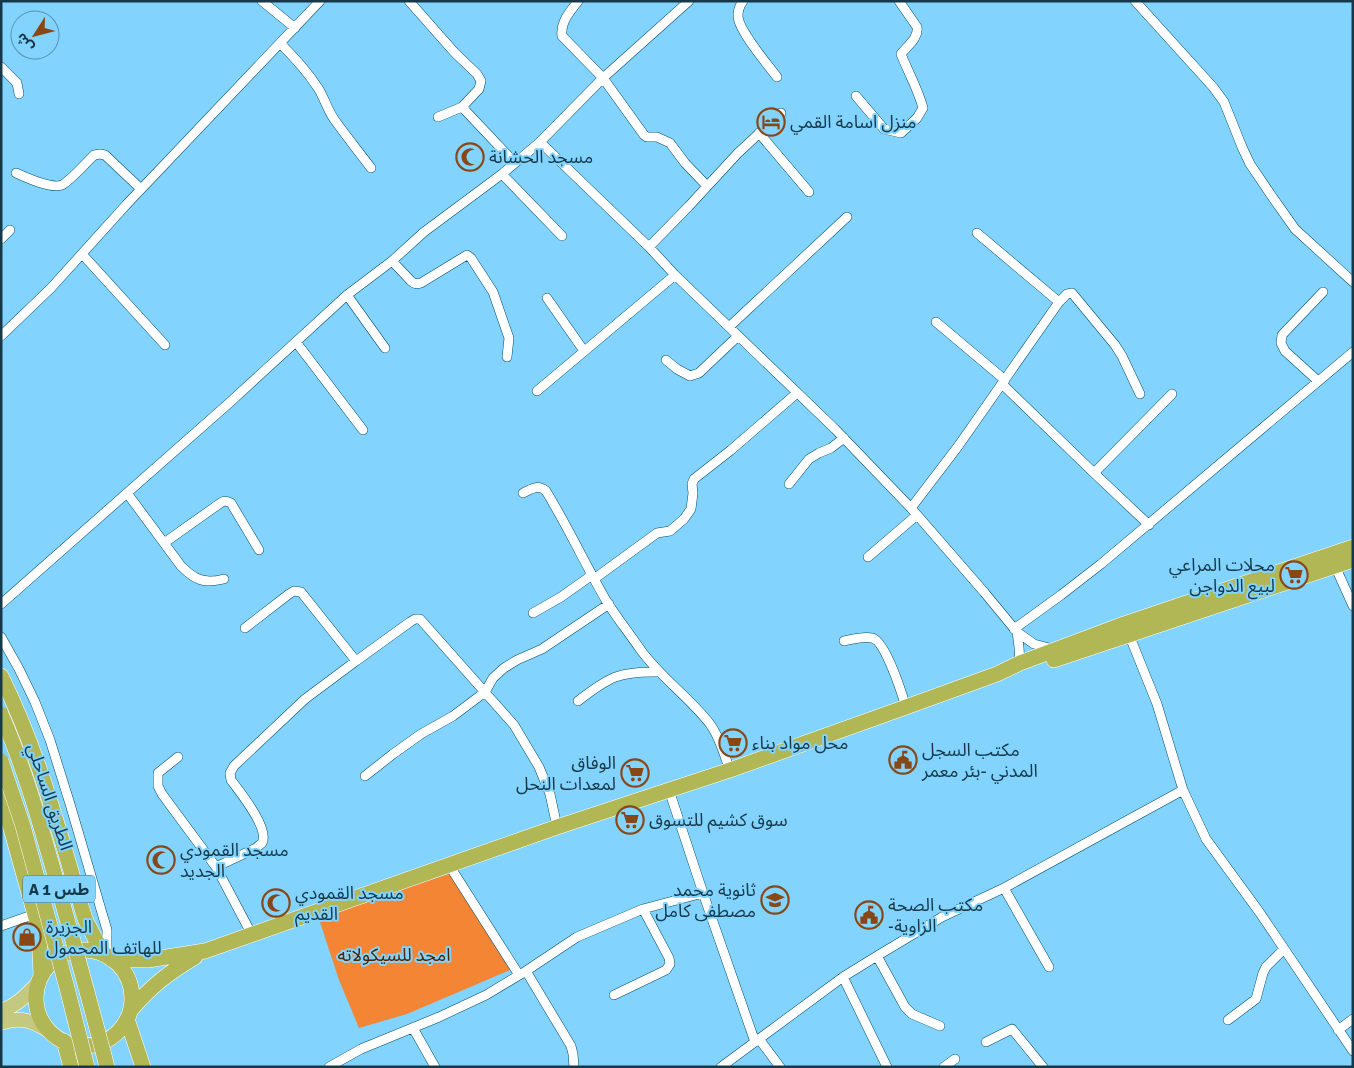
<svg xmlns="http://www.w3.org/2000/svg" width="1354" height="1068" font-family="Signika,'Noto Sans Arabic',sans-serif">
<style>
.green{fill:#f48534}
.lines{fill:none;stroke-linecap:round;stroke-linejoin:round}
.minor-casing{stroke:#014c69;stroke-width:10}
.primary-casing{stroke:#fff;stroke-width:15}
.trunk-casing{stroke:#fff;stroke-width:16}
.minor{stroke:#fff;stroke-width:9}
.primary{stroke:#c5c980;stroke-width:14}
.trunk{stroke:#b2b756;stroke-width:15}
.trunk-bridge-casing{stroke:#fff;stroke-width:16;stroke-linecap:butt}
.trunk-bridge{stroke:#b2b756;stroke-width:15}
.labels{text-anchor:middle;stroke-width:4;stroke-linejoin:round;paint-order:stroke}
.shield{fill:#82d3fd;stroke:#366780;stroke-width:1}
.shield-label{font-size:16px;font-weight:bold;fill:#16394a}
.poi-label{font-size:18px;fill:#16394a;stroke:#82d3fd;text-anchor:start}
.street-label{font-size:18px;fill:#16394a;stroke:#82d3fd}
.park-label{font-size:18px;fill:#4f2402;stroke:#82d3fd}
</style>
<rect width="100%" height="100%" fill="#82d3fd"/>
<!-- green -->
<path class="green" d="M 458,871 L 510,970 L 407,1014 L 359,1028 L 339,980 L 318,916 Z"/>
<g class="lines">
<!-- minor casing -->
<g class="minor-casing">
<path id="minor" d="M 262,1 L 295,28
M 409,1 L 455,53 L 477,74 L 481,81 L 479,89 L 462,107 L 438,117
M 578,1 C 570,12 560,22 562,36 L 603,78 L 644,135 L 647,137 L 657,137 L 670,143 L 685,163 L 707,186
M 743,1 C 740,5 738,11 738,16 C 738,30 768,65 777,77
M 1135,1 L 1213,87 L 1224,102 L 1242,147 L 1250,164 L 1271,195 L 1295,229 L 1353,282
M 280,43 C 294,57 307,71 318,88 C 324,97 327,109 334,119 C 346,136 359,152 371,168
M 1,67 L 17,83 L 19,94
M 856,96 L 884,129 L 901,133 L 917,118 L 923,108 C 918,89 908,72 901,54 C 907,46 919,38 917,27 L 899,1
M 462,107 L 515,163
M 759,133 L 809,192
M 540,142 L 649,247 L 675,275 L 835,429 L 911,508 L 984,592 L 1017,632 L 1034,644 L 1053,649
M 16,173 C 27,178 51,189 62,185 C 70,181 87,162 94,155 L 100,154 L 105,155 L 141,189
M 502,174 L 562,236
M 977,233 L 1059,302
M 1,239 L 10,230
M 649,247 L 689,206 L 738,153 L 781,113
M 82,254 L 165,345
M 392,261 L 411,281 C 414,284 416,284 421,283 L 462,258 L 467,255 L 471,258 L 493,292 L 509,338 L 507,357
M 347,295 L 385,348
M 547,298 L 584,351
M 936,322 L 1005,380
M 729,327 L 847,217
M 1,336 L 51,288 L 126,205 L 320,1
M 296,342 L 363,430
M 666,360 L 677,369 L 690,376 L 699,373 L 738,336
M 1318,381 L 1285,351 L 1281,343 L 1282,335 L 1323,292
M 1002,384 L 1094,473 L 1149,525
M 537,391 L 675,275
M 1094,473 L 1172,394
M 789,484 L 809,459 L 819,453 L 831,448 L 844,438
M 127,493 L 181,566 C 195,580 204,584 224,579
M 523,493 C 532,489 538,484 546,491 C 568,527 586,566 607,602 C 617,618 629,633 640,649 C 660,677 689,697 710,724 C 720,737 724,755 730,770
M 911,508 L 959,445 L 1059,302 L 1067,294 L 1072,293 L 1115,345 L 1122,356 L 1140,394
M 164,543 L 219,504 C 223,501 225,500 231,503 L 259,550
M 868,557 L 917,515
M 1335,566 L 1353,606
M 594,579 L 657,533 L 670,531 L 684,519 L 691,509 L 693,493 L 692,484 L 694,479 L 731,450 L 797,393
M 1,604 L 228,404 L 347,295 L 392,261 L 424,232 L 502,174 L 540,142 L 603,78 L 689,1
M 533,613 L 561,597 L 592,575
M 245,628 L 289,594 L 294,591 L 301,592 L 356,661 L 410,622 L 415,619 L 420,619 L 514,725 L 539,767 L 550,794 L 557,827
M 1014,629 L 1061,595 L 1101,564 L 1353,352
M 1017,632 L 1019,647 L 1020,663
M 1128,632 L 1157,704 L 1183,790 L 1206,839 L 1260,913 L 1353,1051
M 1,637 L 19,669 L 35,702 L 50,740 L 70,804 L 107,930 L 107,957
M 844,641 C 853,639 863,636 872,638 C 885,640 902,694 906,707
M 578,701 C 609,677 619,671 659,672
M 178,757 L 158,773 L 158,786 L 162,794 L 216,867 L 252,935
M 365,776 L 393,754 L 421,734 L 453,716 L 485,692 L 493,678 L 504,668 L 517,660 L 542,649 L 609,604
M 669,790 L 703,893 L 755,1042
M 449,865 L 519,975
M 216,867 L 256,848 C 257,847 261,844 262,843 C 270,829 240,792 231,780 L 230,773 L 234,766 L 305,699 L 356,661
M 1004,888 L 1049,967
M 1,926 L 35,914
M 877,956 L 905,1007 L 912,1014 L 940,1026
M 526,971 L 571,1046 L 573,1054 L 574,1067
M 843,977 L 887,1067
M 614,995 L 666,970 L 670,964 L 669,958 L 643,909
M 1228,1020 L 1256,999 L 1263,973 L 1266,967 L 1284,949
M 413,1028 L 435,1067
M 1338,1030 L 1353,1019
M 759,1039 L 780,1067
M 986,1042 L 1012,1029 L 1043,1067
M 329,1067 L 361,1049 L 439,1017 L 486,995 L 526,971 L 577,937 L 643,909 L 703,893
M 721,1067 L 843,977 L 877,956 L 942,917 L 1004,888 L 1183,790
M 944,1067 L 955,1059"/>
</g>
<!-- primary casing -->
<g class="primary-casing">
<path id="primary" d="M 1,1011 C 18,1005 27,994 39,982
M 1,1023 C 21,1016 31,1021 48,1030"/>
</g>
<!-- trunk casing -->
<g class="trunk-casing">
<path id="trunk" d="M 1054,660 L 1353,560
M 1,676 C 38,751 59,830 82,909 L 85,919 L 103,954
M 1,798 L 10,825 L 39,929 L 41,976
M36 998a48 48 0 1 1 96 0a48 48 0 1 1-96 0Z
M 111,959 L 148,960 L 205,951 L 557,827 L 730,770 L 906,707 L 997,674 L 1020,663 L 1124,624 L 1353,547
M 130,1011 C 150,987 168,973 195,957
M 127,1019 L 143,1067
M 64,1041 L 71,1067"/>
</g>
<!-- minor -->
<use href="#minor" class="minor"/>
<!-- primary -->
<use href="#primary" class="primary"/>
<!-- trunk -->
<use href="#trunk" class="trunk"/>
<!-- trunk-bridge casing -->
<g class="trunk-bridge-casing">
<path id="trunk-bridge" d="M 1,714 C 25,769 41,826 57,883 C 74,944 91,1005 107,1067
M 1,761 L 23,826 L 67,988 L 87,1067"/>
</g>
<!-- trunk-bridge -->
<use href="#trunk-bridge" class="trunk-bridge"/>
</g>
<!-- icons -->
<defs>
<g id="hotel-ring" transform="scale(1.4375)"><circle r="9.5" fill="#82d3fd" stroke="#894715" stroke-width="1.5"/><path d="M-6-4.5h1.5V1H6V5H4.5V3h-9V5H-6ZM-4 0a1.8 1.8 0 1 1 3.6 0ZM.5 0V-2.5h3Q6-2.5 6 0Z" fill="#894715"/></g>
<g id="mosque-ring" transform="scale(1.4375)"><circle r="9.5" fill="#82d3fd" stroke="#894715" stroke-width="1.5"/><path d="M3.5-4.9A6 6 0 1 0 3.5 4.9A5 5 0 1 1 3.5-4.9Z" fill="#894715"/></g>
<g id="supermarket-ring" transform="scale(1.4375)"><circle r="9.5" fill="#82d3fd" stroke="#894715" stroke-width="1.5"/><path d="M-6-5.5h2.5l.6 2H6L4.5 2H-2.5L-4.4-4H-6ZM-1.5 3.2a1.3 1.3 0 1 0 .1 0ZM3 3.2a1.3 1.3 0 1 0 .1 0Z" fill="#894715"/></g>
<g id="civic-ring" transform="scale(1.4375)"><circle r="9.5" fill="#82d3fd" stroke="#894715" stroke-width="1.5"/><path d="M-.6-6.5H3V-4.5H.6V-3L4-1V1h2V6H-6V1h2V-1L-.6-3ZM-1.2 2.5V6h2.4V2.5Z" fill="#894715"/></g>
<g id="school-ring" transform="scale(1.4375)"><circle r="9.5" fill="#82d3fd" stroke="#894715" stroke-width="1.5"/><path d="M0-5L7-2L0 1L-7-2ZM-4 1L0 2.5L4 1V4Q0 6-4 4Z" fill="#894715"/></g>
<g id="shop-ring" transform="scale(1.4375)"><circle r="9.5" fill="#82d3fd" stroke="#894715" stroke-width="1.5"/><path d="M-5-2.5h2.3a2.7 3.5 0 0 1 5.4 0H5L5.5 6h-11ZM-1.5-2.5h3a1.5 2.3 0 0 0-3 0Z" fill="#894715"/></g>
</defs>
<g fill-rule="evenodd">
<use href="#hotel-ring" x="771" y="122"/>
<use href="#mosque-ring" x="470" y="157"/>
<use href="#supermarket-ring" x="1294" y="575"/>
<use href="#supermarket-ring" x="733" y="743"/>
<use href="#civic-ring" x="903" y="760"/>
<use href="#supermarket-ring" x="635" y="773"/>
<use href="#supermarket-ring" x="630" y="820"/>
<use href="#mosque-ring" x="161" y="860"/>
<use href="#school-ring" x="775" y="900"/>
<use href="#mosque-ring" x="276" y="903"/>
<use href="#civic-ring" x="869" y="915"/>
<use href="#shop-ring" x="27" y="937"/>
</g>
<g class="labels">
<!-- shield labels -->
<rect class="shield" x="23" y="875.5" width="72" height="27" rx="4"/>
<g class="shield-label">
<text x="59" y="895">A 1 طس</text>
</g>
<!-- poi labels -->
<g class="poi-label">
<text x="790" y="128">منزل اسامة القمي</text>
<text x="489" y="163">مسجد الحشانة</text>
<text x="1275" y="571" text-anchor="end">محلات المراعي<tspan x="1275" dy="21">لبيع الدواجن</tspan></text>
<text x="752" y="749">محل مواد بناء</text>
<text x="922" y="756">مكتب السجل<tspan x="922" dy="21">المدني -بئر معمر</tspan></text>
<text x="616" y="769" text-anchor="end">الوفاق<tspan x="616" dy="21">لمعدات النحل</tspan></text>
<text x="649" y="826">سوق كشيم للتسوق</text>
<text x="180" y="856">مسجد القمودي<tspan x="180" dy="21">الجديد</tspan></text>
<text x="756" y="896" text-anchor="end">ثانوية محمد<tspan x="756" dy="21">مصطفى كامل</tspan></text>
<text x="295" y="899">مسجد القمودي<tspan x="295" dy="21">القديم</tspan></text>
<text x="888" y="911">مكتب الصحة<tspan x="888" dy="21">-الزاوية</tspan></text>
<text x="46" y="933">الجزيرة<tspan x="46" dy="21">للهاتف المحمول</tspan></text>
</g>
<!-- street labels -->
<g class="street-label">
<text transform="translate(50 797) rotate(72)" y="6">الطريق الساحلي</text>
</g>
<!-- park labels -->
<g class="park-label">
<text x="394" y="961">امجد للسيكولاته</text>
</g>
</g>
<!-- border -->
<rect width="1354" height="1068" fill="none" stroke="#16394a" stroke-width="5"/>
<!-- north arrow -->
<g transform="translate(35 35) rotate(234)"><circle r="24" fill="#82d3fd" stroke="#5795b5"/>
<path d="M0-4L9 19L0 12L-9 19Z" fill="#894715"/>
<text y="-8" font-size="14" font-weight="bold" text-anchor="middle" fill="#16394a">ش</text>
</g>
</svg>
